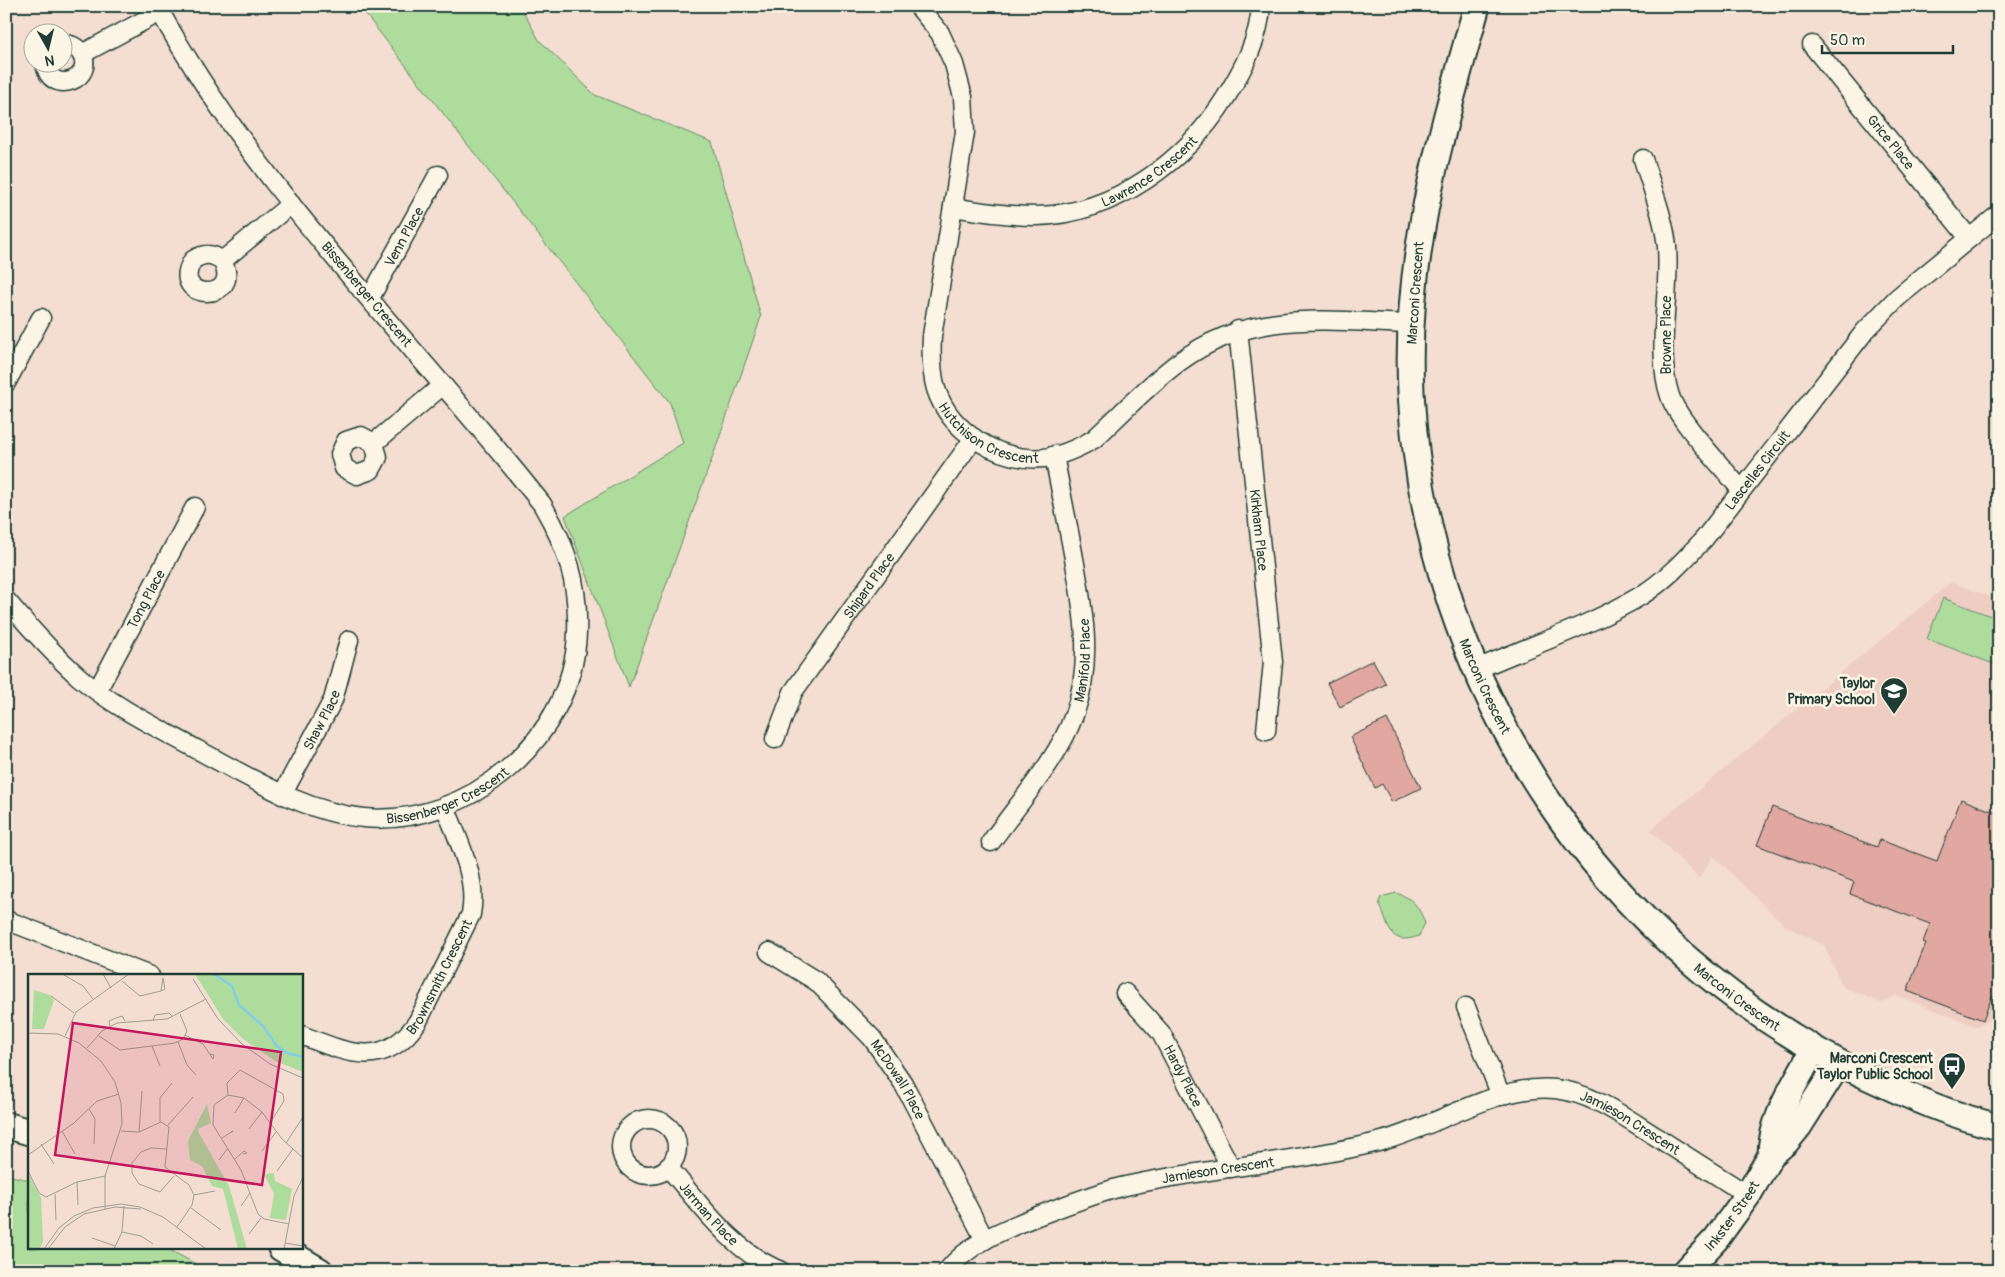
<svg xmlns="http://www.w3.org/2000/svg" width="2005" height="1277" font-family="Pangolin,sans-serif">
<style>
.built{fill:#eecec3}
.green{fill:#addc9c;stroke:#668c68}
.building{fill:#e1a7a1;stroke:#1f3d34}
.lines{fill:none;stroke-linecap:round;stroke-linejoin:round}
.street-casing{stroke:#1f3d34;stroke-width:21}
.secondary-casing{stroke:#1f3d34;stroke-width:29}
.street{stroke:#fcf5e5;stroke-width:18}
.secondary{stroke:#fcf5e5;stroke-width:25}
.labels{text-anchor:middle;stroke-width:5;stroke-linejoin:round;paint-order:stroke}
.street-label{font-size:14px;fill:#1f3d34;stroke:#fcf5e5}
.poi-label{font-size:14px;font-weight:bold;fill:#1f3d34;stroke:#fcf5e5;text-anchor:end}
.inset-river{fill:none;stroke:#85cde6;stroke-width:2.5}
.inset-road{fill:none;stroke:#9f9e92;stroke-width:1}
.view{fill:#c2185b;fill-opacity:0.15;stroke:#c2185b;stroke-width:2.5}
.inset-edge{fill:none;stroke:#1f3d34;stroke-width:2.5}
</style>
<rect width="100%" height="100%" fill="#f4ded1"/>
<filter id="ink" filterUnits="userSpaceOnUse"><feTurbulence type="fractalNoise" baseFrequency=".02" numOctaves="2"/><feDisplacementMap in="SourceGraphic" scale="10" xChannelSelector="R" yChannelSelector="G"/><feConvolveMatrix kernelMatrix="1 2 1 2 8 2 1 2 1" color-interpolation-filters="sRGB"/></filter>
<g filter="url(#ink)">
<!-- built -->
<path class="built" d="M 1951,582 L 1999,600 L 1999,1006 L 1995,1016 L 1978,1027 L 1896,995 L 1881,1003 L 1843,987 L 1824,945 L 1785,926 L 1713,856 L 1699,878 L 1650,830 Z"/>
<!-- green -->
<path class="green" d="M 359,6 L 520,6 L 539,40 L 595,95 L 712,142 L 761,317 L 714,453 L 629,687 L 565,516 L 683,443 L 670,403 Z
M 1943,598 L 1999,619 L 1999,666 L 1927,639 Z
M 1396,893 C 1413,898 1419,907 1425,923 L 1419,936 C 1388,947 1389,926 1379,902 L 1381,897 Z
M 6,1175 L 29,1180 L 29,1248 L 166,1248 L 209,1271 L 6,1271 Z"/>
<!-- building -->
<path class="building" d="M 1373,660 L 1386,684 L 1340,707 L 1327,683 Z
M 1387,719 L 1421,788 L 1392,802 L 1382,784 L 1375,788 L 1350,737 Z
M 1961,799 L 1999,814 L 1999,999 L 1992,996 L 1983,1020 L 1907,991 L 1926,943 L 1923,942 L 1930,924 L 1850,894 L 1854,882 L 1757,845 L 1772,807 L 1877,847 L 1880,840 L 1937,861 Z"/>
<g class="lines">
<!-- street casing -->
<g class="street-casing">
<g id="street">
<path id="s1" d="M 918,6 L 940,33 L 954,64 L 963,97 L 965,132 L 932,336 C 931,354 931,371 936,389 C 950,432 999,462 1044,458 C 1061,456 1080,447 1094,439 C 1122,413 1149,384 1179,362 C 1252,308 1326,321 1411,324"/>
<path id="s2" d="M 1812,45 L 1969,238"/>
<path d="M 82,54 L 160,12"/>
<path d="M 45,62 C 49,99 99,78 80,52 C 76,46 70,44 62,44"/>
<path d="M 1643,159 C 1652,188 1664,218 1667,247 C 1671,293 1655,353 1670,396 C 1678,421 1723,467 1741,490"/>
<path id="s3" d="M 953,207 C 981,212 1008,216 1037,216 C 1115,214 1186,161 1226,97 C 1243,69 1259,40 1261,6"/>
<path d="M 222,261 C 212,253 204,253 193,260 C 167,302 245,303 222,261 L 291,204"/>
<path id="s4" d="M 370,298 L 438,175"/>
<path id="s5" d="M 1238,330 L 1273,662 L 1266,731"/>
<path d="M 6,383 L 41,318"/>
<path d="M 374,443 L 361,436 L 346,441 L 340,454 L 344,468 L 357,475 L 371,470 L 378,457 L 374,443 L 443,385"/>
<path id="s6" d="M 6,600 C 29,627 52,653 79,677 C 114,707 158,728 198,750 C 251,778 304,812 364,818 C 468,827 573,739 577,633 C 579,583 567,547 542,504 C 412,340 258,191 157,6"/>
<path id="s7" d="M 1475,670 C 1529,646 1593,625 1642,595 C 1666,580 1685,559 1704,539 L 1865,331 L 1897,298 L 1999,214"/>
<path id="s8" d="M 97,691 L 195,507"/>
<path id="s9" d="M 775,739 L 793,692 L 974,438"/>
<path id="s10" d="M 282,795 L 333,700 L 349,640"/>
<path id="s11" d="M 991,842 C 1018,804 1059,758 1074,715 C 1094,660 1083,608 1073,553 C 1067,520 1060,488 1054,455"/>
<path d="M 6,920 L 150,976"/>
<path id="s12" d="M 769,952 L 816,981 L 872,1038 L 903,1083 L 985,1240"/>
<path id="s13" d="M 1125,993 L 1161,1033 L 1231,1168"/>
<path d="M 1466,1007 L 1501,1096"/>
<path id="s14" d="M 301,1035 C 347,1053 385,1071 418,1021 L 471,914 C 478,877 458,841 445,806"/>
<circle cx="649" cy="1147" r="28"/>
<path id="s15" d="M 668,1167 C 701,1205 733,1252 781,1271"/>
<path id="s16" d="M 947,1271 C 969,1243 1003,1230 1035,1217 C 1063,1206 1091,1195 1121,1187 C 1207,1167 1296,1163 1382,1141 C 1436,1127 1498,1083 1555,1089 C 1594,1093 1627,1119 1660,1139 C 1689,1158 1718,1176 1748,1195"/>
</g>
</g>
<!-- secondary casing -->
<g class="secondary-casing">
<g id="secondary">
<path id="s17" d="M 1477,6 C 1441,135 1404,256 1411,392 C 1425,684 1604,952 1868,1077 C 1910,1097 1953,1116 1999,1127"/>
<path d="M 6,1125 L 29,1132"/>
<path d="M 1771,1155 C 1771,1117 1797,1082 1813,1050"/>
<path d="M 281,1248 L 320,1271"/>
<path id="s18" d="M 1686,1271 L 1716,1239 L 1748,1195 L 1771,1155 L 1786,1142 L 1799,1126 L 1839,1063"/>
</g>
</g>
<!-- street -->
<use href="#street" class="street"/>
<!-- secondary -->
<use href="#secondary" class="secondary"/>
</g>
</g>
<!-- icons -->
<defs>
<g id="school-pin" transform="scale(1.4375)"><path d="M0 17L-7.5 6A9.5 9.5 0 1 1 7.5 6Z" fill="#1f3d34" stroke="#fcf5e5"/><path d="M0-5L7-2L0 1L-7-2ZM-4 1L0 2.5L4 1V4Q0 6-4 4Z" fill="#fff"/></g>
<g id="bus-pin" transform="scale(1.4375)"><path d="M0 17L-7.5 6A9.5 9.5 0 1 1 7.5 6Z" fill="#1f3d34" stroke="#fcf5e5"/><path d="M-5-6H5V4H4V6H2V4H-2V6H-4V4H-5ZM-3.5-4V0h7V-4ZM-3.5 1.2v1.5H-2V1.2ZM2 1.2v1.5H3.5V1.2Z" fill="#fff"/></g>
</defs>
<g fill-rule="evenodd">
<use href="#school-pin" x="1894" y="691"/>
<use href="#bus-pin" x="1952" y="1066"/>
</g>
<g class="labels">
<!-- street labels -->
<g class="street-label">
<text dy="5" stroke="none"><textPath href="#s2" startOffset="125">Grice Place</textPath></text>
<text dy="5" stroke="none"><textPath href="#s3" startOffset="208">Lawrence Crescent</textPath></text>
<text dy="5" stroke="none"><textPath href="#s4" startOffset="70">Venn Place</textPath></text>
<text transform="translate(1415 293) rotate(-86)" y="5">Marconi Crescent</text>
<text transform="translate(367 294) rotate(50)" y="5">Bissenberger Crescent</text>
<text transform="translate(1666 335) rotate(-90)" y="5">Browne Place</text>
<text dy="5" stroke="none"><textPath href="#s1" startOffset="472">Hutchison Crescent</textPath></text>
<text dy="5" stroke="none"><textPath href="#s7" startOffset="354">Lascelles Circuit</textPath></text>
<text dy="5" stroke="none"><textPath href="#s5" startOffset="201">Kirkham Place</textPath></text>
<text dy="5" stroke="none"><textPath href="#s9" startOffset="181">Shipard Place</textPath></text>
<text dy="5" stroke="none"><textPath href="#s8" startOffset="104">Tong Place</textPath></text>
<text dy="5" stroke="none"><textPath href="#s11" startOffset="208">Manifold Place</textPath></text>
<text dy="5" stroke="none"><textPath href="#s17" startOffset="699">Marconi Crescent</textPath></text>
<text dy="5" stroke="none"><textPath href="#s10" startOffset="85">Shaw Place</textPath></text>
<text dy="5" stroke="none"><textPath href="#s6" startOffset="515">Bissenberger Crescent</textPath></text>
<text dy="5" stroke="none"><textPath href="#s14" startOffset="181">Brownsmith Crescent</textPath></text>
<text dy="5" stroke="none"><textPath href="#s17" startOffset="1104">Marconi Crescent</textPath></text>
<text dy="5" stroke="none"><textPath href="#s13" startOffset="102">Hardy Place</textPath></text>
<text dy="5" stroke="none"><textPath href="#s12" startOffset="184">McDowall Place</textPath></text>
<text dy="5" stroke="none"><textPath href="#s16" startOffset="726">Jamieson Crescent</textPath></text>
<text dy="5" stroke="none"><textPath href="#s16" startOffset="294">Jamieson Crescent</textPath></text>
<text dy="5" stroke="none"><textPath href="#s15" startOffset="62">Jarman Place</textPath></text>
<text dy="5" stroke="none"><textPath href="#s18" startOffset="72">Inkster Street</textPath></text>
</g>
<!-- poi labels -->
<g class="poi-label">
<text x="1875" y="688">Taylor<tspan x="1875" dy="16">Primary School</tspan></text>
<text x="1933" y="1063">Marconi Crescent<tspan x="1933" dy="16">Taylor Public School</tspan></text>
</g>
</g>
<!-- overview -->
<g transform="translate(28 974)">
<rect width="275" height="275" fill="#f4ded1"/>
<path d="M 167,0 L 275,0 L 275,98 L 247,87 L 215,65 L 195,45 ZM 6,16 L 22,21 L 26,26 L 16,55 L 4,55 ZM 179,130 L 183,149 L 170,155 L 171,159 L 201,212 L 219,275 L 210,275 L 195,215 L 184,212 L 174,192 L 162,186 L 160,167 ZM 0,199 L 13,224 L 15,268 L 11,275 L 0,275 ZM 246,199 L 247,207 L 264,215 L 258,246 L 242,244 L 246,220 L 236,200 Z" fill="#addc9c"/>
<path class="inset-river" d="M 186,0 L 204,12 L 211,31 L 235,52 L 249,72 L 259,79 L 275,83"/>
<path class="inset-road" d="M 75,0 L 83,14M 36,1 L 55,12 L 65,25M 165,5 L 190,45 L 214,70 L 242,90 L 275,104M 94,7 L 112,22 L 133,17 L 137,15 L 135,4 L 133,17M 23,22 L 46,39M 125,47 L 127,41 L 141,39 L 145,43M 82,52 L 81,47 L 88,44 L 94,42 L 97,47M 0,59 L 30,60 L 51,69 L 73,87 L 87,108 L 93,129 L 94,150 L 77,202 L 77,235M 157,61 L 175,70 L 185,85 L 186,81 L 182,80M 37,62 L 48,38 L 101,0M 71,62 L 92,76 L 147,69 L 155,65 L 159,57 L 152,40M 150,68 L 159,91 L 168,101M 124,72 L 132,92M 59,74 L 74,57 L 89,49 L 139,45 L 178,25M 200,121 L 199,109 L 212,96 L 255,120 L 256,127 L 242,149M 61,135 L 67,145 L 66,170M 207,139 L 216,124M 132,148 L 132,124 L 144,109M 140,151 L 165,123M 221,155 L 234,138M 34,157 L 47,180M 93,157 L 111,158 L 133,148 L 141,153 L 137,193 L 161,211 L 166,221 L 164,231 L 149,253M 111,158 L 114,117M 194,164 L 205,157 L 202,159M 258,169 L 275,143M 13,170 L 26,190M 138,175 L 123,174 L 113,178 L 104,189 L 104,199 L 111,210 L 132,218 L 146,202M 234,177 L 248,158M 0,181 L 46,149 L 69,127 L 91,120M 207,185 L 216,177 L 219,179 L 215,180M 191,186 L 200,174M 0,197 L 11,219 L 18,223 L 49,208 L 77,202M 249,197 L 265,175M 49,208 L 50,231M 27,220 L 28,246M 166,221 L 187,217M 213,232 L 222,219M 163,234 L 193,256M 261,250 L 236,245 L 230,240 L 213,196 L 185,151 L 186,131 L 200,121 L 216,124 L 234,138 L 254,165 L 275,184M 94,258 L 113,262 L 125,270M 221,260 L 233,244M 64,264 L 87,272M 257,269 L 275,272M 16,275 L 31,254 L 46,242 L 65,234 L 93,230 L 112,233 L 135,243 L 178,275M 20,275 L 37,253 L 56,240 L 87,233 L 113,235M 86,275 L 94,258 L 96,232M 256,275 L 266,222 L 275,203"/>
<path class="view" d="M 45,49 L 253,78 L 234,211 L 27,181 Z"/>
<rect width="275" height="275" class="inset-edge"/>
</g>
<!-- margin -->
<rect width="2005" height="1277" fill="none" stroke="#fcf5e5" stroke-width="25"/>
<rect x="12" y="12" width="1980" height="1252" fill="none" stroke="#1f3d34" stroke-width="2" filter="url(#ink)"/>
<!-- north arrow -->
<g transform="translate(48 48) rotate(172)"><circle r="24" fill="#fcf5e5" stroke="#a4ab9e"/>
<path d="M0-4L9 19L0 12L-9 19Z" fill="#1f3d34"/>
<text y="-8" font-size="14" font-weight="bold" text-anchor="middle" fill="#1f3d34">N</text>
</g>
<!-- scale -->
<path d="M1822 45v8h131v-8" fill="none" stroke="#1f3d34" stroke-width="2.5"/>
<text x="1830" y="45" font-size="15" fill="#1f3d34" stroke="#fcf5e5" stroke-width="4" paint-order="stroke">50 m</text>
</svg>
